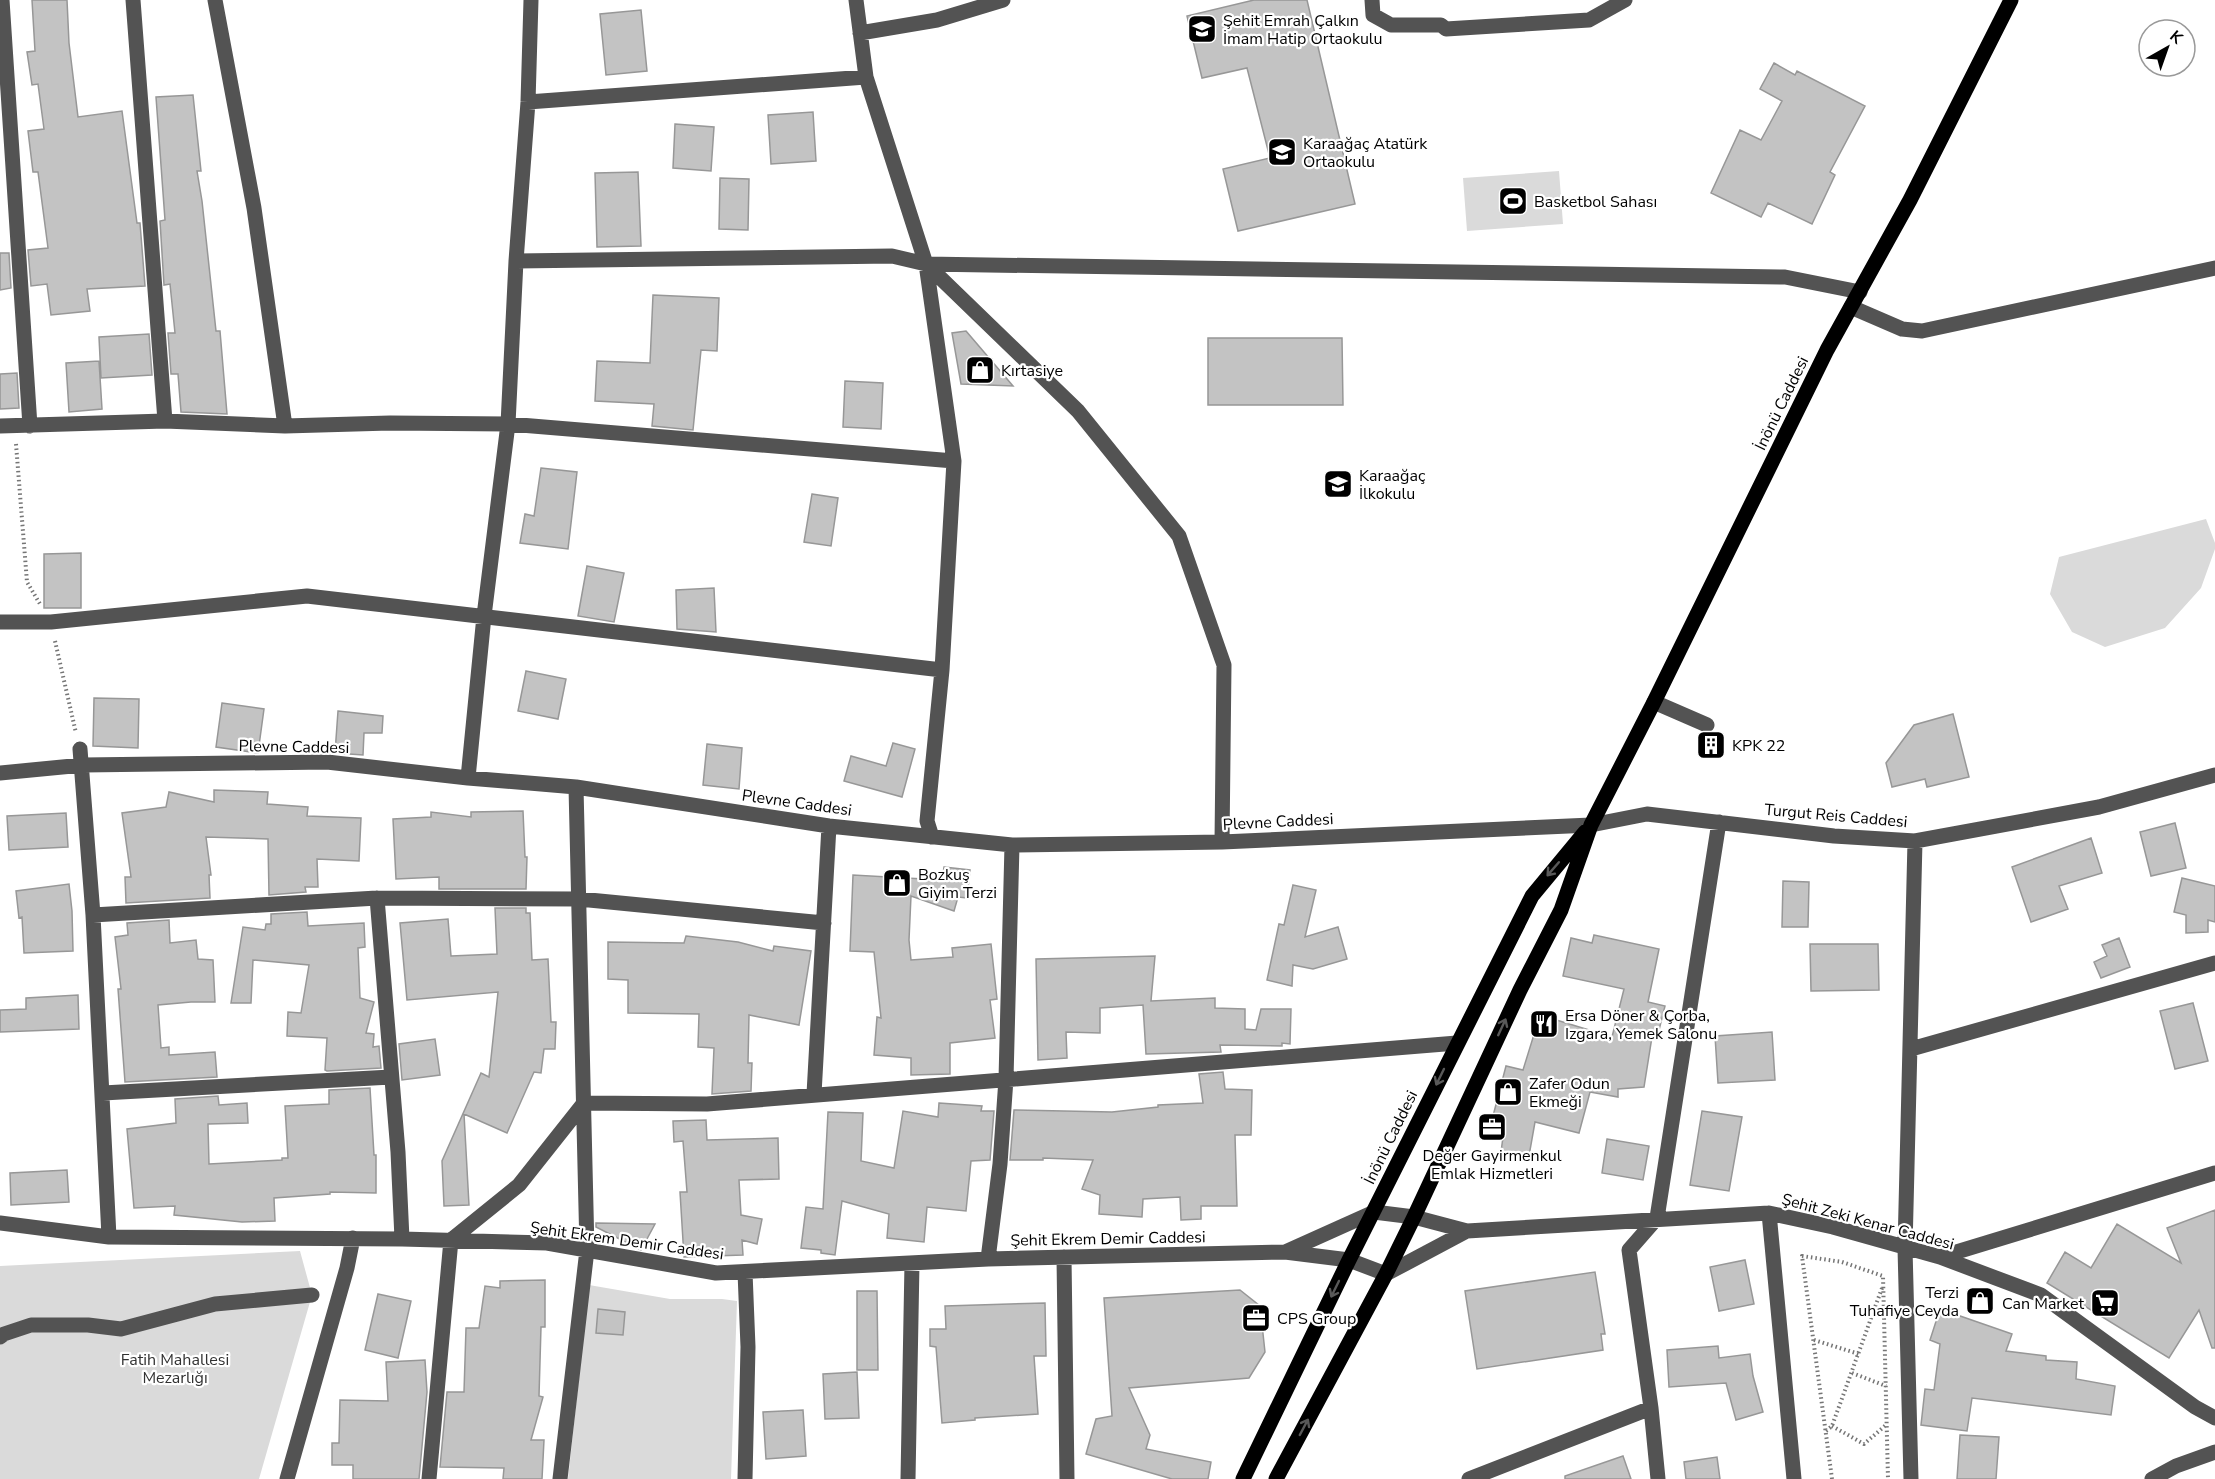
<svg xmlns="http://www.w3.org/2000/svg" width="2215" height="1479" font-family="'Nunito Sans',sans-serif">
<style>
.green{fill:#dadada}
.building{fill:#c3c3c3;stroke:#979797;stroke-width:1.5}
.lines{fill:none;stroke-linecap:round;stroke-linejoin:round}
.path{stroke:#757575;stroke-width:4;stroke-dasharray:1.5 3;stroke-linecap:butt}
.minor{stroke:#535353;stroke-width:15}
.major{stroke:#000;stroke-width:15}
.oneway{stroke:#595959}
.labels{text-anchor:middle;stroke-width:4.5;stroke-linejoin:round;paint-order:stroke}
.poi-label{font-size:16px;fill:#000;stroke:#fff;text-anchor:start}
.street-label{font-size:16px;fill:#000;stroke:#fff}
.park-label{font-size:16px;fill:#313131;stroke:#fff}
</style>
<rect width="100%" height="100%" fill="#fff"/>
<!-- green -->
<path class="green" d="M 1559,171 L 1563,224 L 1467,231 L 1463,178 Z
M 2206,519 L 2215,543 L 2215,549 L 2201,588 L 2165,628 L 2105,647 L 2072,632 L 2050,594 L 2059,557 Z
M 300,1251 L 312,1295 L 259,1479 L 0,1479 L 0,1266 Z
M 589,1285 L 670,1299 L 722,1299 L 737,1301 L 731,1479 L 568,1479 Z"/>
<!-- building -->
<path class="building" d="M 32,0 L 67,0 L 69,43 L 78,117 L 122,111 L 137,223 L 140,223 L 145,286 L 87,289 L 90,311 L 51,315 L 47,284 L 31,286 L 28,250 L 48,248 L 38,172 L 33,172 L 28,131 L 44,129 L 38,84 L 32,85 L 27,52 L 35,51 Z
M 1254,0 L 1307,0 L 1355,204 L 1238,231 L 1223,169 L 1270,158 L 1247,68 L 1202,78 L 1187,16 Z
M 641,10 L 647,71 L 606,75 L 600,14 Z
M 1774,63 L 1795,75 L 1797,71 L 1865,106 L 1830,172 L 1835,175 L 1812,224 L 1768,203 L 1761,217 L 1711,193 L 1740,130 L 1761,140 L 1782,101 L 1760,89 Z
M 193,95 L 201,171 L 197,171 L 202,201 L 216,331 L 220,331 L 227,414 L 181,412 L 178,374 L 171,374 L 168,333 L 175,333 L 170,284 L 164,285 L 160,221 L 165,220 L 156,97 Z
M 813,112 L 816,161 L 771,164 L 768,115 Z
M 675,124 L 714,127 L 711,171 L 673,168 Z
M 638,172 L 641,246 L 597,247 L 595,173 Z
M 720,178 L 749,179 L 748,230 L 719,229 Z
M 0,253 L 9,253 L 11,288 L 0,290 Z
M 653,295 L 719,298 L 717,351 L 701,350 L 693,430 L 652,426 L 654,404 L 595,401 L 597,361 L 650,363 Z
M 966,331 L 1013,386 L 961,384 L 952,333 Z
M 149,334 L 152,375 L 101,378 L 99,337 Z
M 1208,338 L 1342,338 L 1343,405 L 1208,405 Z
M 99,361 L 102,409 L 69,412 L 66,363 Z
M 17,373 L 19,408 L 0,409 L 0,374 Z
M 845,381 L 883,383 L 881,429 L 843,427 Z
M 541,468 L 577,472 L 568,549 L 520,543 L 525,514 L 534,516 Z
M 812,494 L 838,498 L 831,546 L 804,542 Z
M 81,553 L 81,608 L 44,608 L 44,554 Z
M 587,566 L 624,573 L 614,622 L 578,616 Z
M 714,588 L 716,632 L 677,629 L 676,590 Z
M 526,671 L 566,679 L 558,719 L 518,711 Z
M 94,698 L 139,699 L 138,748 L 93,746 Z
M 222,703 L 264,709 L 258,753 L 216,747 Z
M 338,711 L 383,716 L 382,733 L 364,733 L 363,755 L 335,753 Z
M 1953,714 L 1969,777 L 1927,787 L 1925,779 L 1892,787 L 1886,763 L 1914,725 Z
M 893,743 L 915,749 L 902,797 L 844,781 L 851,756 L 886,766 Z
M 707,744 L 742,748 L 739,789 L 703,785 Z
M 214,790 L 268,792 L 267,804 L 308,807 L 307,816 L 361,818 L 359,861 L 317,859 L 318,887 L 305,887 L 306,892 L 269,895 L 268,839 L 206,837 L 211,875 L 209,875 L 210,898 L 126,903 L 125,877 L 131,877 L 122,813 L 166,807 L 169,792 L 214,802 Z
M 523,811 L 525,857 L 527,857 L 526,889 L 439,889 L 439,877 L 396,879 L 393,819 L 431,817 L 431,812 L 471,817 L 471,812 Z
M 66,813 L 68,847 L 9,850 L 7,816 Z
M 2175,823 L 2186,868 L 2151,876 L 2140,832 Z
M 2091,838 L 2102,873 L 2059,886 L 2068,909 L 2031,922 L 2012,867 Z
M 944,867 L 970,870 L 967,898 L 958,897 L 954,911 L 911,896 L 909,940 L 911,960 L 953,957 L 952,948 L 991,944 L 997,999 L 990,1000 L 995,1038 L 950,1043 L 950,1074 L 911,1075 L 911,1058 L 874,1055 L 877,1017 L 881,1018 L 874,952 L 850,951 L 853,875 L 942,880 Z
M 2182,878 L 2215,886 L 2215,922 L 2208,920 L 2208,932 L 2186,933 L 2186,915 L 2174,912 Z
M 1783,881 L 1809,882 L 1808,927 L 1782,927 Z
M 69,884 L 72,911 L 73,951 L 24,953 L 22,917 L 19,918 L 16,891 Z
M 1293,885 L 1316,890 L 1305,937 L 1338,927 L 1347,959 L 1313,969 L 1293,965 L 1292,986 L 1267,980 L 1279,924 L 1284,925 Z
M 495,908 L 526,908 L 526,913 L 530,913 L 532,960 L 548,959 L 551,1022 L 556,1022 L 555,1049 L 544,1049 L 541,1073 L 534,1072 L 507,1133 L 464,1114 L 469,1205 L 444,1206 L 442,1161 L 481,1073 L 489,1077 L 498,992 L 407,1000 L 400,923 L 448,919 L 451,956 L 497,954 Z
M 307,912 L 308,926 L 364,923 L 365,947 L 358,948 L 360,998 L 374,1002 L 366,1033 L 374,1034 L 373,1047 L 379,1046 L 381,1068 L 327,1071 L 325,1070 L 327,1038 L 287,1036 L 288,1012 L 301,1013 L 309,965 L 253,960 L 251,1003 L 231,1003 L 243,927 L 265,930 L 266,924 L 271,924 L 271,914 Z
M 169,920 L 170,943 L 196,940 L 198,959 L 213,960 L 215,1002 L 191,1002 L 158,1005 L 161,1048 L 169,1047 L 169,1055 L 215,1052 L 217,1077 L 125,1082 L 118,989 L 121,989 L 115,937 L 128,935 L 127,923 Z
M 1594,935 L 1659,949 L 1648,1002 L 1665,1006 L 1657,1038 L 1652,1037 L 1644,1087 L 1618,1089 L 1618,1097 L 1590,1092 L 1579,1133 L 1535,1122 L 1529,1156 L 1501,1152 L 1503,1137 L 1481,1132 L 1486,1114 L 1493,1116 L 1506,1066 L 1523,1070 L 1540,1015 L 1612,1037 L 1624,989 L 1563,976 L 1571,938 L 1592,943 Z
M 686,936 L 738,942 L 773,951 L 774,946 L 811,951 L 799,1025 L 749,1015 L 748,1063 L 752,1063 L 751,1091 L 712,1094 L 714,1048 L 698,1047 L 699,1014 L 628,1013 L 628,980 L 608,979 L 608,942 L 684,943 Z
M 2119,938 L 2130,967 L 2101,978 L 2094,962 L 2107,956 L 2102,945 Z
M 1810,944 L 1878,944 L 1879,990 L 1811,991 Z
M 1155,956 L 1151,1001 L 1215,998 L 1215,1008 L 1245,1009 L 1245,1029 L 1256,1030 L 1261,1009 L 1291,1009 L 1290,1044 L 1282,1043 L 1282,1046 L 1220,1045 L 1221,1052 L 1146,1054 L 1143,1005 L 1100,1008 L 1100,1033 L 1066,1032 L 1067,1058 L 1038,1060 L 1036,959 Z
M 78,995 L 79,1029 L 0,1032 L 0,1010 L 26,1009 L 26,998 Z
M 2193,1003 L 2208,1061 L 2175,1069 L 2160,1011 Z
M 1772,1032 L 1775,1080 L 1718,1083 L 1715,1036 Z
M 435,1039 L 440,1075 L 402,1080 L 399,1044 Z
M 1223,1072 L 1225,1089 L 1252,1090 L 1251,1135 L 1235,1135 L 1237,1206 L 1201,1206 L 1201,1219 L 1181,1220 L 1180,1197 L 1143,1199 L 1142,1217 L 1099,1214 L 1100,1195 L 1082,1189 L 1093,1160 L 1043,1158 L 1043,1160 L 1010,1160 L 1014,1110 L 1112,1112 L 1158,1107 L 1158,1105 L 1203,1103 L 1199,1074 Z
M 370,1088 L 374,1155 L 376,1155 L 376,1193 L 330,1192 L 330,1194 L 274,1198 L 275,1221 L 242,1222 L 174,1215 L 175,1206 L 134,1208 L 127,1129 L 176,1123 L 175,1099 L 218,1096 L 219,1105 L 247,1103 L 248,1123 L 208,1124 L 209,1164 L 282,1160 L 282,1158 L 288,1158 L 285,1106 L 329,1104 L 329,1090 Z
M 939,1103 L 982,1106 L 981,1111 L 994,1111 L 990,1160 L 971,1161 L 966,1211 L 927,1207 L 924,1242 L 887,1238 L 889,1214 L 842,1201 L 835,1255 L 821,1253 L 821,1250 L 801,1248 L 806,1207 L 823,1209 L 828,1112 L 863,1113 L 861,1161 L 894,1168 L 903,1111 L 938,1117 Z
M 1702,1111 L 1742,1117 L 1729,1191 L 1690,1185 Z
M 706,1120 L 707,1140 L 778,1138 L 779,1179 L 739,1180 L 741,1215 L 762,1219 L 757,1244 L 742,1240 L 743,1255 L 684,1257 L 680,1192 L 687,1192 L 683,1141 L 674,1142 L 673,1121 Z
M 1607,1139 L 1649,1146 L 1643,1180 L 1602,1173 Z
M 67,1170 L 69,1202 L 11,1205 L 10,1173 Z
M 2215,1210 L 2215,1348 L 2212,1348 L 2199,1310 L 2169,1358 L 2047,1283 L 2065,1252 L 2091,1268 L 2117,1224 L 2181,1263 L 2167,1228 Z
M 596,1223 L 655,1224 L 641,1250 L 596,1227 Z
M 1745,1260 L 1754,1304 L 1719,1311 L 1710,1267 Z
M 1595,1272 L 1605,1334 L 1601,1334 L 1603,1350 L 1477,1369 L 1465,1291 Z
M 545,1280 L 545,1327 L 541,1327 L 539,1396 L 543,1397 L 531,1440 L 544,1440 L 542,1479 L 503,1479 L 504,1468 L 440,1467 L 447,1392 L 464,1392 L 466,1328 L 479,1328 L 485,1286 L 500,1288 L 500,1281 Z
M 1240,1290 L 1260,1306 L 1265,1352 L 1249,1378 L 1129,1388 L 1150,1435 L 1146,1449 L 1211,1462 L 1208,1479 L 1172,1479 L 1086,1454 L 1096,1419 L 1112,1416 L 1104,1298 Z
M 857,1291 L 877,1291 L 878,1370 L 857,1370 Z
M 378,1294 L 411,1301 L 398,1358 L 365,1350 Z
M 1045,1303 L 1046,1356 L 1034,1356 L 1038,1414 L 975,1418 L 975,1420 L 942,1423 L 936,1347 L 930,1346 L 930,1329 L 946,1329 L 945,1306 Z
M 598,1309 L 625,1312 L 623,1335 L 596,1333 Z
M 1940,1309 L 2012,1334 L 2006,1351 L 2046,1356 L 2046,1360 L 2077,1362 L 2076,1379 L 2115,1386 L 2111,1415 L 1972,1398 L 1967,1431 L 1921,1425 L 1925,1389 L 1934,1390 L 1940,1344 L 1930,1340 Z
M 1718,1346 L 1719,1358 L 1750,1354 L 1753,1376 L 1763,1412 L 1736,1420 L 1726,1383 L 1669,1387 L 1667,1350 Z
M 425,1360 L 427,1392 L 419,1479 L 353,1479 L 353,1465 L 332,1465 L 332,1443 L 339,1443 L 340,1400 L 388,1401 L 386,1362 Z
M 857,1372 L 859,1418 L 825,1419 L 823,1374 Z
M 803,1410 L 806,1456 L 766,1459 L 763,1412 Z
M 1960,1435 L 1999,1437 L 1996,1479 L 1957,1479 Z
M 1623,1456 L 1631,1479 L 1565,1479 L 1565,1476 Z
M 1717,1457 L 1720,1479 L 1686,1479 L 1684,1462 Z"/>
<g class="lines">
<!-- path -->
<path class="path" d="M 16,444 L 27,582 L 40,604
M 55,641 L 76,733
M 1814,1340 L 1859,1354
M 1852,1373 L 1886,1386
M 1832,1426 L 1864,1444 L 1886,1425
M 1826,1431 L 1832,1426 L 1882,1288
M 1832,1479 L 1802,1256 L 1842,1262 L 1883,1276 L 1888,1479"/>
<!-- minor -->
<path class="minor" d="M 2,0 L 30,426
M 133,0 L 165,421
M 215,0 L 254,208 L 285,426
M 856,0 L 866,77 L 926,264 L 954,461 L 942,670 L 927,821 L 932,837
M 1372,0 L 1373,15 L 1391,25 L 1441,25 L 1446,29 L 1589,20 L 1625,0
M 860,33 L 937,20 L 1003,0
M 528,102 L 866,77
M 516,261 L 892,256 L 926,264 L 1078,411 L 1179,536 L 1224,665 L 1222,842
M 926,264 L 1785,277 L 1860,292
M 1851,307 L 1902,329 L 1922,331 L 2215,268
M 0,426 L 165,421 L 285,426 L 390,423 L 508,424 L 954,461
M 0,622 L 51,622 L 307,596 L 942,670
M 1654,702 L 1707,725
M 80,749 L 93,915 L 109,1237
M 0,773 L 83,765 L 327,762 L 468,778 L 576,787 L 829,826 L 1012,845 L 1222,842 L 1591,825 L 1647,814 L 1834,836 L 1915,841 L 2099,807 L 2215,775
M 468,778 L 484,616 L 508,424 L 516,261 L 528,102 L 531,0
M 377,898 L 398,1152 L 402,1239
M 93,915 L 377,898 L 579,899 L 824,923
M 1911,1049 L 2215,963
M 103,1093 L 391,1077
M 814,1094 L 829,826
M 1374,1212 L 1414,1217 L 1467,1231 L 1386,1274 L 1349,1260 L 1285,1252 Z
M 1769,1213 L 1794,1479
M 0,1223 L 109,1237 L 402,1239 L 547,1243 L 716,1273 L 988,1259 L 1285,1252
M 1467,1231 L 1769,1213 L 1833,1227 L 1940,1257 L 2041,1295 L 2195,1407 L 2215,1418
M 1064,1257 L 1067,1479
M 1940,1257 L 2215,1173
M 988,1259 L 1000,1164 L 1006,1079 L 1012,845
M 0,1337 L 4,1334 L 31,1325 L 88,1325 L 121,1329 L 215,1304 L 312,1295
M 287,1479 L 347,1268 L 353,1238
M 429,1479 L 451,1240 L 519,1185 L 584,1103 L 707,1104 L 1457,1043
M 560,1479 L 587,1250 L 576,787
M 745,1479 L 748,1347 L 745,1272
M 908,1479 L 912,1263
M 1469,1479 L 1651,1408
M 1658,1479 L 1651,1408 L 1629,1250 L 1657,1218 L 1719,822
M 1911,1479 L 1905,1248 L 1915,841
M 2152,1479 L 2176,1466 L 2215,1452"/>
<!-- major -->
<path class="major" d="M 1243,1479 L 1349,1260 L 1532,896 L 1585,832
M 1276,1479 L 1386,1274 L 1414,1217 L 1520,990 L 1561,910 L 1591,825 L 1654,702 L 1827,350 L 1910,200 L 2011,0"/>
</g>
<!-- one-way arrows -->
<defs><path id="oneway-shaft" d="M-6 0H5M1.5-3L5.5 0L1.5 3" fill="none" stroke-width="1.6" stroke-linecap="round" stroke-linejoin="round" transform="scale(1.5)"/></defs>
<g class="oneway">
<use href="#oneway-shaft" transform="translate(1553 869) rotate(131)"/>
<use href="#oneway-shaft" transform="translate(1502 1027) rotate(-65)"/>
<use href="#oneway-shaft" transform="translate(1440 1077) rotate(116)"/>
<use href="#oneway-shaft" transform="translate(1335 1289) rotate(116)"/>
<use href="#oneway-shaft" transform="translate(1304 1427) rotate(-62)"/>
</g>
<!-- icons -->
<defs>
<g id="school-square" transform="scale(1.5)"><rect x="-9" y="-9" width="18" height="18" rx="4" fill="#000" stroke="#fff"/><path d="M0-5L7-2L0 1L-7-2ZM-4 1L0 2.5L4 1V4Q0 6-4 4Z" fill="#fff"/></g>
<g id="stadium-square" transform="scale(1.5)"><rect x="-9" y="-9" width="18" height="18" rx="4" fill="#000" stroke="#fff"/><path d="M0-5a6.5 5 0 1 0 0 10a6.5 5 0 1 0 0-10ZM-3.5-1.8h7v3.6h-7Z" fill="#fff"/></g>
<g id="shop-square" transform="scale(1.5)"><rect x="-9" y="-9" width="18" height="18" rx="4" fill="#000" stroke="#fff"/><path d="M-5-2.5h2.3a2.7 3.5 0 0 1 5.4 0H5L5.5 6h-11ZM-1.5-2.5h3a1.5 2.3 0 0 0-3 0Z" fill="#fff"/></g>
<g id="building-square" transform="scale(1.5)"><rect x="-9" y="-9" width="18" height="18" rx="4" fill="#000" stroke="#fff"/><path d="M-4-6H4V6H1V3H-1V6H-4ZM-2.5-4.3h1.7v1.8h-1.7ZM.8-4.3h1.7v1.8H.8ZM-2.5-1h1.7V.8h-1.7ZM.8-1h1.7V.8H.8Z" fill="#fff"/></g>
<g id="restaurant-square" transform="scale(1.5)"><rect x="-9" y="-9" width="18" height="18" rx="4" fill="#000" stroke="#fff"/><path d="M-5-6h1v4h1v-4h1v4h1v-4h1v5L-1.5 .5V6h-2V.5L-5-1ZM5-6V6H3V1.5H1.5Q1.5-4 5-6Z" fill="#fff"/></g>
<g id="office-square" transform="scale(1.5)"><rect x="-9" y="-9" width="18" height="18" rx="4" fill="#000" stroke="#fff"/><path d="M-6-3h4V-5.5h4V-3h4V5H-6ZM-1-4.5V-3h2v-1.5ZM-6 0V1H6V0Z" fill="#fff"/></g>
<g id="supermarket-square" transform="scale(1.5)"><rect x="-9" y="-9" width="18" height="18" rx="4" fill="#000" stroke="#fff"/><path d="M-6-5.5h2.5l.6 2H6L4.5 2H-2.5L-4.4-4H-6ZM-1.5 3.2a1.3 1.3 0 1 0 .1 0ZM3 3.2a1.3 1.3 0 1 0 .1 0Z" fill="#fff"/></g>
</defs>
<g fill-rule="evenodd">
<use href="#school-square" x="1202" y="29"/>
<use href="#school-square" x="1282" y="152"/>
<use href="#stadium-square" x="1513" y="201"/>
<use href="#shop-square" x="980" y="370"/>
<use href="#school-square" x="1338" y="484"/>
<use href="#building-square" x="1711" y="745"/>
<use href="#shop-square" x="897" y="883"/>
<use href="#restaurant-square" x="1544" y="1024"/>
<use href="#shop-square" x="1508" y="1092"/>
<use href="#office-square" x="1492" y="1127"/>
<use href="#shop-square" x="1980" y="1301"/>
<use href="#supermarket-square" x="2105" y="1303"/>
<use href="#office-square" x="1256" y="1318"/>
</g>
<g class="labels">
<!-- poi labels -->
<g class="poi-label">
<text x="1223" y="26">Şehit Emrah Çalkın<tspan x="1223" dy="18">İmam Hatip Ortaokulu</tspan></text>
<text x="1303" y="149">Karaağaç Atatürk<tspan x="1303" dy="18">Ortaokulu</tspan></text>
<text x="1534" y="207">Basketbol Sahası</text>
<text x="1001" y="376">Kırtasiye</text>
<text x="1359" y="481">Karaağaç<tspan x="1359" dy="18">İlkokulu</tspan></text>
<text x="1732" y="751">KPK 22</text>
<text x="918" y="880">Bozkuş<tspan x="918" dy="18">Giyim Terzi</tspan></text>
<text x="1565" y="1021">Ersa Döner &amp; Çorba,<tspan x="1565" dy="18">Izgara, Yemek Salonu</tspan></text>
<text x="1529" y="1089">Zafer Odun<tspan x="1529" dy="18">Ekmeği</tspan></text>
<text x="1492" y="1161" text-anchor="middle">Değer Gayirmenkul<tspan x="1492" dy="18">Emlak Hizmetleri</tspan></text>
<text x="1959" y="1298" text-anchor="end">Terzi<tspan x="1959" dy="18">Tuhafiye Ceyda</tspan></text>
<text x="2084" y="1309" text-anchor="end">Can Market</text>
<text x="1277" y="1324">CPS Group</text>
</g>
<!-- street labels -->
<g class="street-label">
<text transform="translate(1781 403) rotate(-64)" y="6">İnönü Caddesi</text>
<text transform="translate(294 746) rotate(1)" y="6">Plevne Caddesi</text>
<text transform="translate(797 802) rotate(8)" y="6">Plevne Caddesi</text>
<text transform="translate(1836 815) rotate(5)" y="6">Turgut Reis Caddesi</text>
<text transform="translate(1278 821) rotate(-3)" y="6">Plevne Caddesi</text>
<text transform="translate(1390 1137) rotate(-64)" y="6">İnönü Caddesi</text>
<text transform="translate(1868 1221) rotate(15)" y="6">Şehit Zeki Kenar Caddesi</text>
<text transform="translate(1108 1238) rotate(-1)" y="6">Şehit Ekrem Demir Caddesi</text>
<text transform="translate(627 1240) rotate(8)" y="6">Şehit Ekrem Demir Caddesi</text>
</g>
<!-- park labels -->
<g class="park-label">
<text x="175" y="1365">Fatih Mahallesi<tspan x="175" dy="18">Mezarlığı</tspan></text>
</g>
</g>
<!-- north arrow -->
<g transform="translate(2167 48) rotate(40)"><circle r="28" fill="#ffffff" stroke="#999999" stroke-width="1.5"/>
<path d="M0-4.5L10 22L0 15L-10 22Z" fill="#000000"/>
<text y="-9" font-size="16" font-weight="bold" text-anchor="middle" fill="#000000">K</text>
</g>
</svg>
